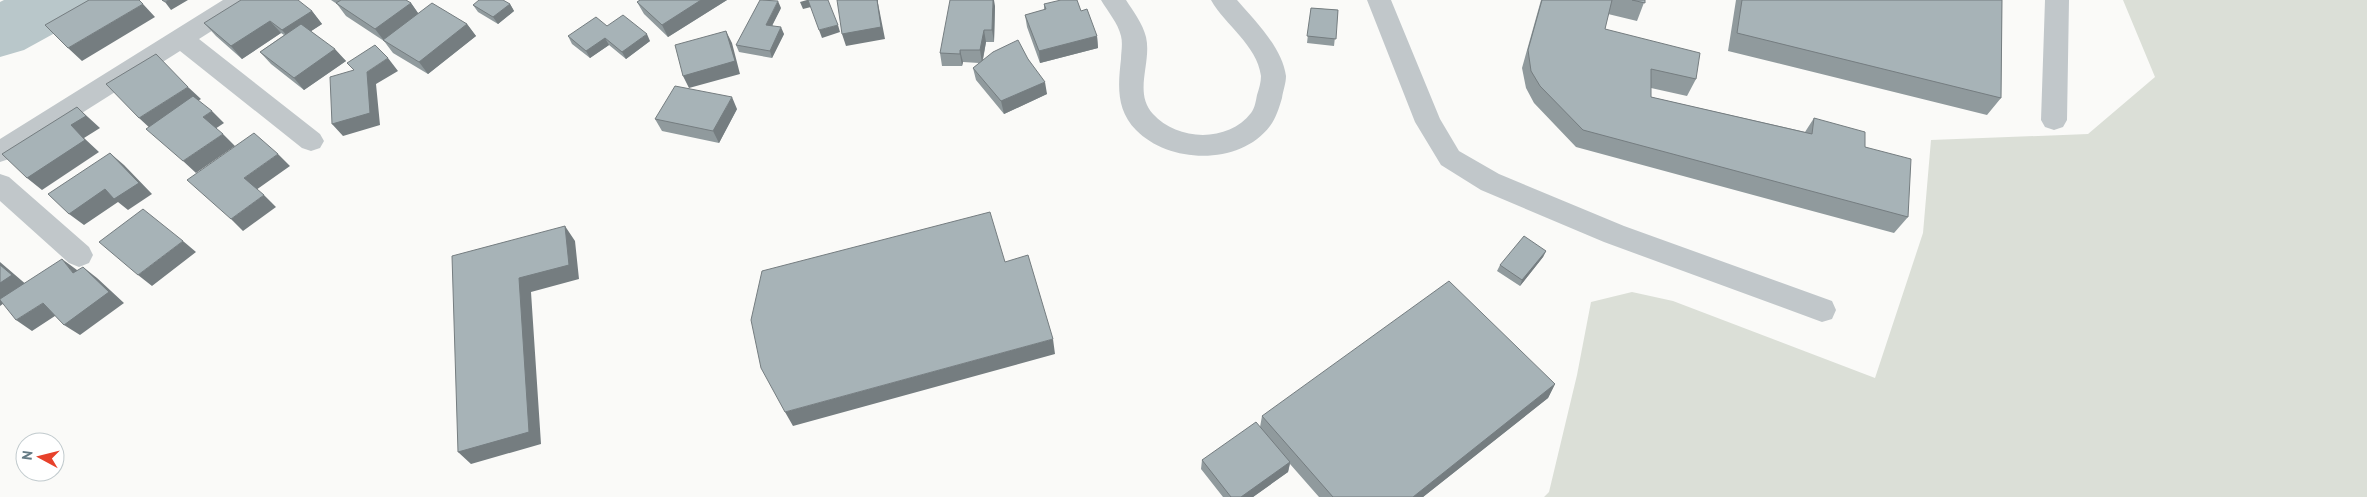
<svg xmlns="http://www.w3.org/2000/svg" width="2367" height="497" font-family="'PT Sans',sans-serif">
<style>
.green{fill:#dbdfd7}
.lines{fill:none;stroke-linecap:round;stroke-linejoin:round}
.river{fill:#b9c7ca;fill-rule:evenodd}
.minor{fill:#c1c7ca;fill-rule:evenodd}
.wall{fill:#909a9d}
.shaded-wall{fill:#757d80}
.building{fill:#a7b3b7;stroke:#757d80}
</style>
<rect width="100%" height="100%" fill="#fafaf8"/>
<!-- green -->
<path class="green" d="M 2123,0 L 2367,0 L 2367,497 L 1544,497 L 1549,492 L 1577,375 L 1591,302 L 1632,292 L 1673,301 L 1875,378 L 1923,233 L 1931,140 L 2088,134 L 2155,77 Z"/>
<g class="lines">
<!-- river -->
<path class="river" d="M 4,0 L 94,0 L 84,17 L 24,50 L 0,57 L 0,2 Z"/>
<!-- minor -->
<path class="minor" d="M 223,0 L 254,0 L 251,6 L 199,39 L 320,134 L 324,141 L 320,148 L 311,151 L 302,148 L 180,51 L 9,159 L 0,162 L 0,139 Z
M 1101,0 L 1126,0 C 1133,11 1143,24 1146,37 C 1152,63 1133,92 1153,114 C 1177,141 1228,143 1251,113 C 1255,108 1256,100 1257,95 C 1259,89 1261,82 1261,76 C 1257,45 1225,25 1211,0 L 1237,0 C 1255,21 1282,47 1286,76 C 1286,83 1283,91 1282,98 C 1279,108 1276,118 1270,126 C 1240,166 1169,164 1136,130 C 1116,110 1118,85 1121,59 C 1121,52 1123,44 1121,36 C 1118,23 1108,12 1101,0 Z
M 1367,0 L 1391,0 L 1440,119 L 1459,151 L 1499,174 L 1624,226 L 1832,301 L 1836,310 L 1832,319 L 1822,322 L 1604,242 L 1481,190 L 1441,165 L 1415,122 Z
M 2045,0 L 2069,0 L 2067,120 L 2063,127 L 2054,130 L 2045,127 L 2041,120 Z
M 0,174 L 9,177 L 89,247 L 93,255 L 89,263 L 79,267 L 69,263 L 0,201 Z"/>
</g>
<!-- wall -->
<path class="wall" d="M 331,0 L 406,0 L 411,3 L 418,13 L 467,24 L 476,36 L 428,74 L 393,53 L 384,41 L 346,16 L 337,4 Z
M 640,0 L 727,0 L 668,37 L 644,14 L 637,2 Z
M 1541,0 L 1645,0 L 1637,21 L 1608,14 L 1605,29 L 1696,79 L 1687,96 L 1651,88 L 1651,97 L 1805,132 L 1814,118 L 1865,147 L 1908,217 L 1894,233 L 1576,147 L 1534,103 L 1526,88 L 1522,68 Z
M 1736,0 L 2002,0 L 2001,98 L 1987,115 L 1728,51 Z
M 510,4 L 514,11 L 498,24 L 478,12 L 473,5 Z
M 1044,4 L 1081,11 L 1097,36 L 1098,48 L 1040,63 L 1027,27 L 1025,15 L 1044,10 Z
M 995,6 L 994,42 L 986,42 L 983,60 L 1028,59 L 1047,94 L 1004,114 L 976,80 L 973,68 L 979,63 L 963,62 L 962,66 L 942,66 L 940,53 Z
M 781,8 L 772,25 L 784,34 L 772,58 L 739,52 L 736,45 Z
M 1311,8 L 1338,10 L 1334,46 L 1307,43 Z
M 312,11 L 322,24 L 311,31 L 346,61 L 304,90 L 271,64 L 260,52 L 284,35 L 281,33 L 242,59 L 216,36 L 204,23 Z
M 607,26 L 650,41 L 626,59 L 609,45 L 590,58 L 572,44 L 568,36 Z
M 737,109 L 719,143 L 662,131 L 655,119 Z
M 1546,251 L 1543,257 L 1520,286 L 1497,271 L 1500,265 Z
M 1555,384 L 1548,398 L 1423,497 L 1319,497 L 1290,464 L 1288,472 L 1253,497 L 1223,497 L 1201,469 L 1202,460 L 1260,427 L 1262,416 Z"/>
<!-- shaded-wall -->
<path class="shaded-wall" d="M 169,0 L 188,0 L 171,10 L 165,2 Z
M 701,0 L 727,0 L 668,37 L 662,25 Z
M 807,0 L 808,0 L 811,7 L 803,9 L 800,2 Z
M 877,0 L 878,0 L 878,3 L 885,39 L 846,46 L 842,34 Z
M 993,0 L 994,0 L 995,6 L 994,42 L 992,30 Z
M 778,1 L 781,8 L 769,32 L 766,25 Z
M 411,3 L 420,16 L 385,42 L 375,29 Z
M 143,4 L 155,17 L 82,61 L 68,48 Z
M 510,4 L 514,11 L 498,24 L 493,17 Z
M 312,11 L 322,24 L 293,43 L 282,30 Z
M 270,21 L 281,33 L 242,59 L 231,46 Z
M 467,24 L 476,36 L 428,74 L 419,62 Z
M 838,25 L 840,32 L 822,38 L 819,30 Z
M 781,27 L 784,34 L 772,58 L 770,51 Z
M 984,30 L 986,42 L 982,63 L 980,50 Z
M 726,31 L 732,43 L 740,74 L 689,88 L 683,76 Z
M 647,34 L 650,41 L 626,59 L 622,52 Z
M 1097,36 L 1098,48 L 1040,63 L 1039,51 Z
M 605,38 L 609,45 L 590,58 L 586,51 Z
M 335,49 L 346,61 L 304,90 L 294,78 Z
M 960,50 L 963,62 L 962,66 L 960,54 Z
M 388,58 L 398,71 L 376,84 L 380,125 L 343,136 L 332,124 L 367,72 Z
M 1045,82 L 1047,94 L 1004,114 L 1001,101 Z
M 188,87 L 201,99 L 152,130 L 139,118 Z
M 732,97 L 737,109 L 719,143 L 713,131 Z
M 77,107 L 100,128 L 84,138 L 99,152 L 42,190 L 27,178 Z
M 212,111 L 224,123 L 215,129 L 203,117 Z
M 223,134 L 235,146 L 196,173 L 183,161 Z
M 110,153 L 124,165 L 152,194 L 128,210 L 118,202 L 84,225 L 69,214 Z
M 278,154 L 290,166 L 256,190 L 244,178 Z
M 264,195 L 276,207 L 243,231 L 231,219 Z
M 565,226 L 575,241 L 579,279 L 531,292 L 541,444 L 471,464 L 458,452 L 519,278 Z
M 183,241 L 196,252 L 152,286 L 138,275 Z
M 1546,251 L 1543,257 L 1520,286 L 1522,280 Z
M 62,259 L 77,270 L 88,284 L 73,273 Z
M 0,262 L 28,286 L 0,306 Z
M 83,267 L 97,278 L 124,303 L 80,335 L 64,325 Z
M 43,303 L 58,314 L 32,331 L 16,320 Z
M 1053,339 L 1055,354 L 793,426 L 785,412 Z
M 1555,384 L 1548,398 L 1423,497 L 1413,497 Z
M 1290,462 L 1288,472 L 1253,497 L 1241,497 Z"/>
<!-- building -->
<path class="building" d="M 89,0 L 139,0 L 143,4 L 68,48 L 45,25 Z
M 162,0 L 169,0 L 165,2 Z
M 241,0 L 298,0 L 312,11 L 282,30 L 270,21 L 231,46 L 204,23 Z
M 341,0 L 406,0 L 411,3 L 375,29 L 336,3 Z
M 479,0 L 503,0 L 510,4 L 493,17 L 473,5 Z
M 640,0 L 701,0 L 662,25 L 637,2 Z
M 760,0 L 778,1 L 766,25 L 781,27 L 770,51 L 736,45 Z
M 808,0 L 828,0 L 838,25 L 819,30 Z
M 837,0 L 877,0 L 881,27 L 842,34 Z
M 950,0 L 993,0 L 992,30 L 984,30 L 980,50 L 960,50 L 960,54 L 940,53 Z
M 1061,0 L 1077,0 L 1081,11 L 1087,9 L 1097,36 L 1039,51 L 1025,15 L 1046,9 L 1044,4 Z
M 1542,0 L 1612,0 L 1605,29 L 1700,53 L 1696,79 L 1651,69 L 1651,97 L 1812,134 L 1814,118 L 1865,132 L 1865,147 L 1911,159 L 1908,217 L 1583,130 L 1540,86 L 1531,71 L 1528,50 Z
M 1632,0 L 1645,0 L 1645,3 Z
M 1742,0 L 2002,0 L 2001,98 L 1737,33 Z
M 432,3 L 467,24 L 419,62 L 383,40 Z
M 1311,8 L 1338,10 L 1336,39 L 1307,36 Z
M 623,15 L 647,34 L 622,52 L 605,38 L 586,51 L 568,36 L 596,17 L 607,26 Z
M 301,24 L 335,49 L 294,78 L 260,52 Z
M 726,31 L 735,61 L 683,76 L 675,45 Z
M 1018,40 L 1028,59 L 1045,82 L 1001,101 L 973,68 L 993,52 Z
M 375,45 L 388,58 L 367,72 L 370,113 L 332,124 L 330,77 L 354,70 L 347,63 Z
M 156,54 L 188,87 L 139,118 L 106,84 Z
M 675,86 L 732,97 L 713,131 L 655,119 Z
M 193,96 L 212,111 L 203,117 L 223,134 L 183,161 L 146,129 Z
M 77,107 L 86,116 L 71,125 L 85,140 L 27,178 L 2,154 Z
M 254,133 L 278,154 L 244,178 L 264,195 L 231,219 L 187,180 Z
M 110,153 L 139,183 L 114,199 L 105,189 L 69,214 L 48,194 Z
M 143,209 L 183,241 L 138,275 L 99,242 Z
M 990,212 L 1005,262 L 1028,255 L 1053,339 L 785,412 L 761,368 L 751,320 L 762,271 Z
M 565,226 L 569,265 L 519,278 L 529,432 L 458,452 L 452,256 Z
M 1524,236 L 1546,251 L 1522,280 L 1500,265 Z
M 62,259 L 73,273 L 83,267 L 109,292 L 64,325 L 43,303 L 16,320 L 0,300 L 0,299 Z
M 0,265 L 12,275 L 0,283 Z
M 1449,281 L 1555,384 L 1413,497 L 1333,497 L 1262,416 Z
M 1256,422 L 1290,462 L 1241,497 L 1231,497 L 1202,460 Z"/>
<!-- north arrow -->
<g transform="translate(40 457) rotate(277)"><circle r="24" fill="#ffffff" stroke="#c1cacd"/>
<path d="M0-4L9 19L0 12L-9 19Z" fill="#e7412b"/>
<text y="-8" font-size="14" font-weight="bold" text-anchor="middle" fill="#647a83">N</text>
</g>
</svg>
